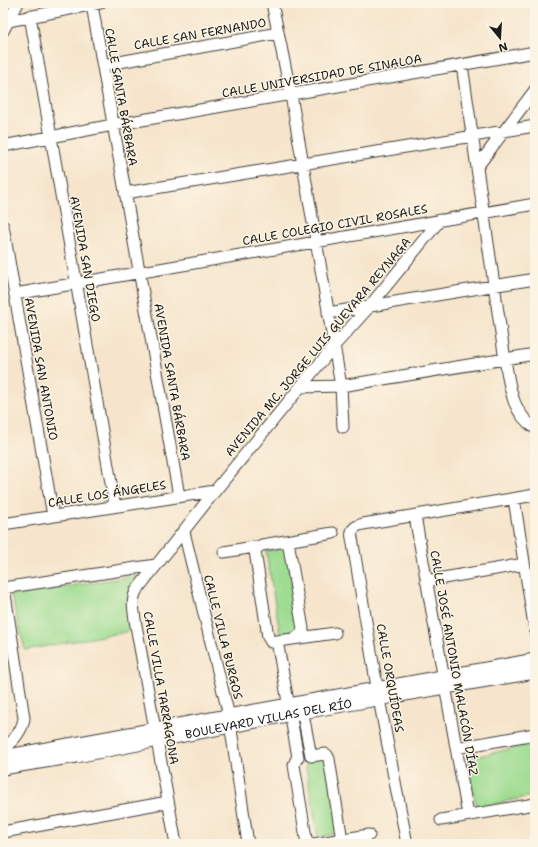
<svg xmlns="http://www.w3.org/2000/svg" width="538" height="847" font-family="'Shantell Sans',sans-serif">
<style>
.green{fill:#9ddc91;stroke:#5c7c56}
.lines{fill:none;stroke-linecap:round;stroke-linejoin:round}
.minor-casing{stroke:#3d3a36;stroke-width:13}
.tertiary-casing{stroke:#3d3a36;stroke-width:15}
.minor{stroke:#fff;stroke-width:11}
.tertiary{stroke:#fff;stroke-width:13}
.labels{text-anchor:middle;stroke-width:3;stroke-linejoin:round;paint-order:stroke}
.street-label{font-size:12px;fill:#1c1c1c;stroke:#fcf5e5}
</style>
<rect width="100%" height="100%" fill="#fcf5e5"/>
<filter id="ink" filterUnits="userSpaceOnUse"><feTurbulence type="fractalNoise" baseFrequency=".025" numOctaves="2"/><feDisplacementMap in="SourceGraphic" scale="8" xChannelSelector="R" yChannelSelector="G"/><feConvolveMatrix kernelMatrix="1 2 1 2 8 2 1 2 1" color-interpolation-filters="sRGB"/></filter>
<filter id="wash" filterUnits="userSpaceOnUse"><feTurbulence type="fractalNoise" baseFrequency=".012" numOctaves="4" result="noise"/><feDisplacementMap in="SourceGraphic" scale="16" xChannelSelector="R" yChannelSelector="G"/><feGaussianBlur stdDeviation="0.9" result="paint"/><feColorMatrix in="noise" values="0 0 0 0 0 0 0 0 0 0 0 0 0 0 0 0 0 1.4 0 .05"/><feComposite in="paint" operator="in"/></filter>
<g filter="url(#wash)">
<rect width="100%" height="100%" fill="#f6e5cc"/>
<!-- green -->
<path class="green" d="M 286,548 L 300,630 L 280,634 L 266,551 Z
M 141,575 L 129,589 L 136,630 L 25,650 L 11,595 Z
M 535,743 L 535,795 L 477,808 L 466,759 Z
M 328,757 L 341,833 L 318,837 L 305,761 Z"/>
</g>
<g filter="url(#ink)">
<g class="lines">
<!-- minor casing -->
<g class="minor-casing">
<path id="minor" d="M 272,3 L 291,95 L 341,386 L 343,427
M 92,5 L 179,496
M 30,16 L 115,506
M 8,21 L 100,3
M 3,31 L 18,3
M 103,65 L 278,33
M 462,65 L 505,360 C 510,386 511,412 535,428
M 3,146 L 113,125 L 535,52
M 477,167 L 535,90
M 125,193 L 535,126
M 3,226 L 53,516
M 15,294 L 535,204
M 328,313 L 535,279
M 300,387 L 341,386 L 535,354
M 514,499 L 535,631
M 415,516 L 468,815
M 3,524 L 215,491
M 184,532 L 229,716 L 248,844
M 333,533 L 262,545 L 258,547 L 255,551 L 268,637 L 271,642 L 335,633
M 288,541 L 303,629 C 302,634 299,637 294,638
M 224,552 L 254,547 L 257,548
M 426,581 L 524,564
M 3,588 L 156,565
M 277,641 L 298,757 L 296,760 L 294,765 L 307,844
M 301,704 L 311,756 L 325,754 L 327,755 L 329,759 L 342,840
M 456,748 L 535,734
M 3,752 C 11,742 23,731 24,718 L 4,588
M 441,820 L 535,804
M 3,832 L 168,802
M 176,844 L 135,620 C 134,610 131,601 136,591 L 215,491 L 334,346 L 369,307 L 440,220
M 313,844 L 369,835
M 407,844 L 379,699 L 352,538 C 350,529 355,526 363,524 L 535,495"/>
</g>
<!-- tertiary casing -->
<g class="tertiary-casing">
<g id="tertiary">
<path d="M 3,757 L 535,660"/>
<path id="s1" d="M 3,768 L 14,766 L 76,756 L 303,712 L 445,687 L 535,672"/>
</g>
</g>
<!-- minor -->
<use href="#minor" class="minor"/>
<!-- tertiary -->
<use href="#tertiary" class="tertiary"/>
</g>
</g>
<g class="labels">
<!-- street labels -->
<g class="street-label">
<text transform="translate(200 34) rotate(-10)" y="4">CALLE SAN FERNANDO</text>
<text transform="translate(322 76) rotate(-10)" y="4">CALLE UNIVERSIDAD DE SINALOA</text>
<text transform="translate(121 97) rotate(80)" y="4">CALLE SANTA BÁRBARA</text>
<text transform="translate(335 225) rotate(-10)" y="4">CALLE COLEGIO CIVIL ROSALES</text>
<text transform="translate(85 259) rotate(80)" y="4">AVENIDA SAN DIEGO</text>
<text transform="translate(318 347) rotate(-50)" y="4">AVENIDA MC. JORGE LUIS GUEVARA REYNAGA</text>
<text transform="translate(41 369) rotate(80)" y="4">AVENIDA SAN ANTONIO</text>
<text transform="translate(172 382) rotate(80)" y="4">AVENIDA SANTA BÁRBARA</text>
<text transform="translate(107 494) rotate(-9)" y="4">CALLE LOS ÁNGELES</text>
<text transform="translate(223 637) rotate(76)" y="4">CALLE VILLA BURGOS</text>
<text transform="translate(454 663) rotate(80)" y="4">CALLE JOSÉ ANTONIO MALACÓN DÍAZ</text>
<text transform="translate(390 678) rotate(80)" y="4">CALLE ORQUÍDEAS</text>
<text transform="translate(161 688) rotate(80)" y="4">CALLE VILLA TARRAGONA</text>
<text dy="4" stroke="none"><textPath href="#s1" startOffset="270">BOULEVARD VILLAS DEL RÍO</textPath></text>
</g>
</g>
<!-- margin -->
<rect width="538" height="847" fill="none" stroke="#fcf5e5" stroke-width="16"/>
<!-- north arrow -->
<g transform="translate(500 38) rotate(162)" stroke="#fcf5e5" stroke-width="3" paint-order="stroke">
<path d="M0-3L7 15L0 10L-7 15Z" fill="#1c1c1c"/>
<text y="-6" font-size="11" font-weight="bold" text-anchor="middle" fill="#1c1c1c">N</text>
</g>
</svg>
